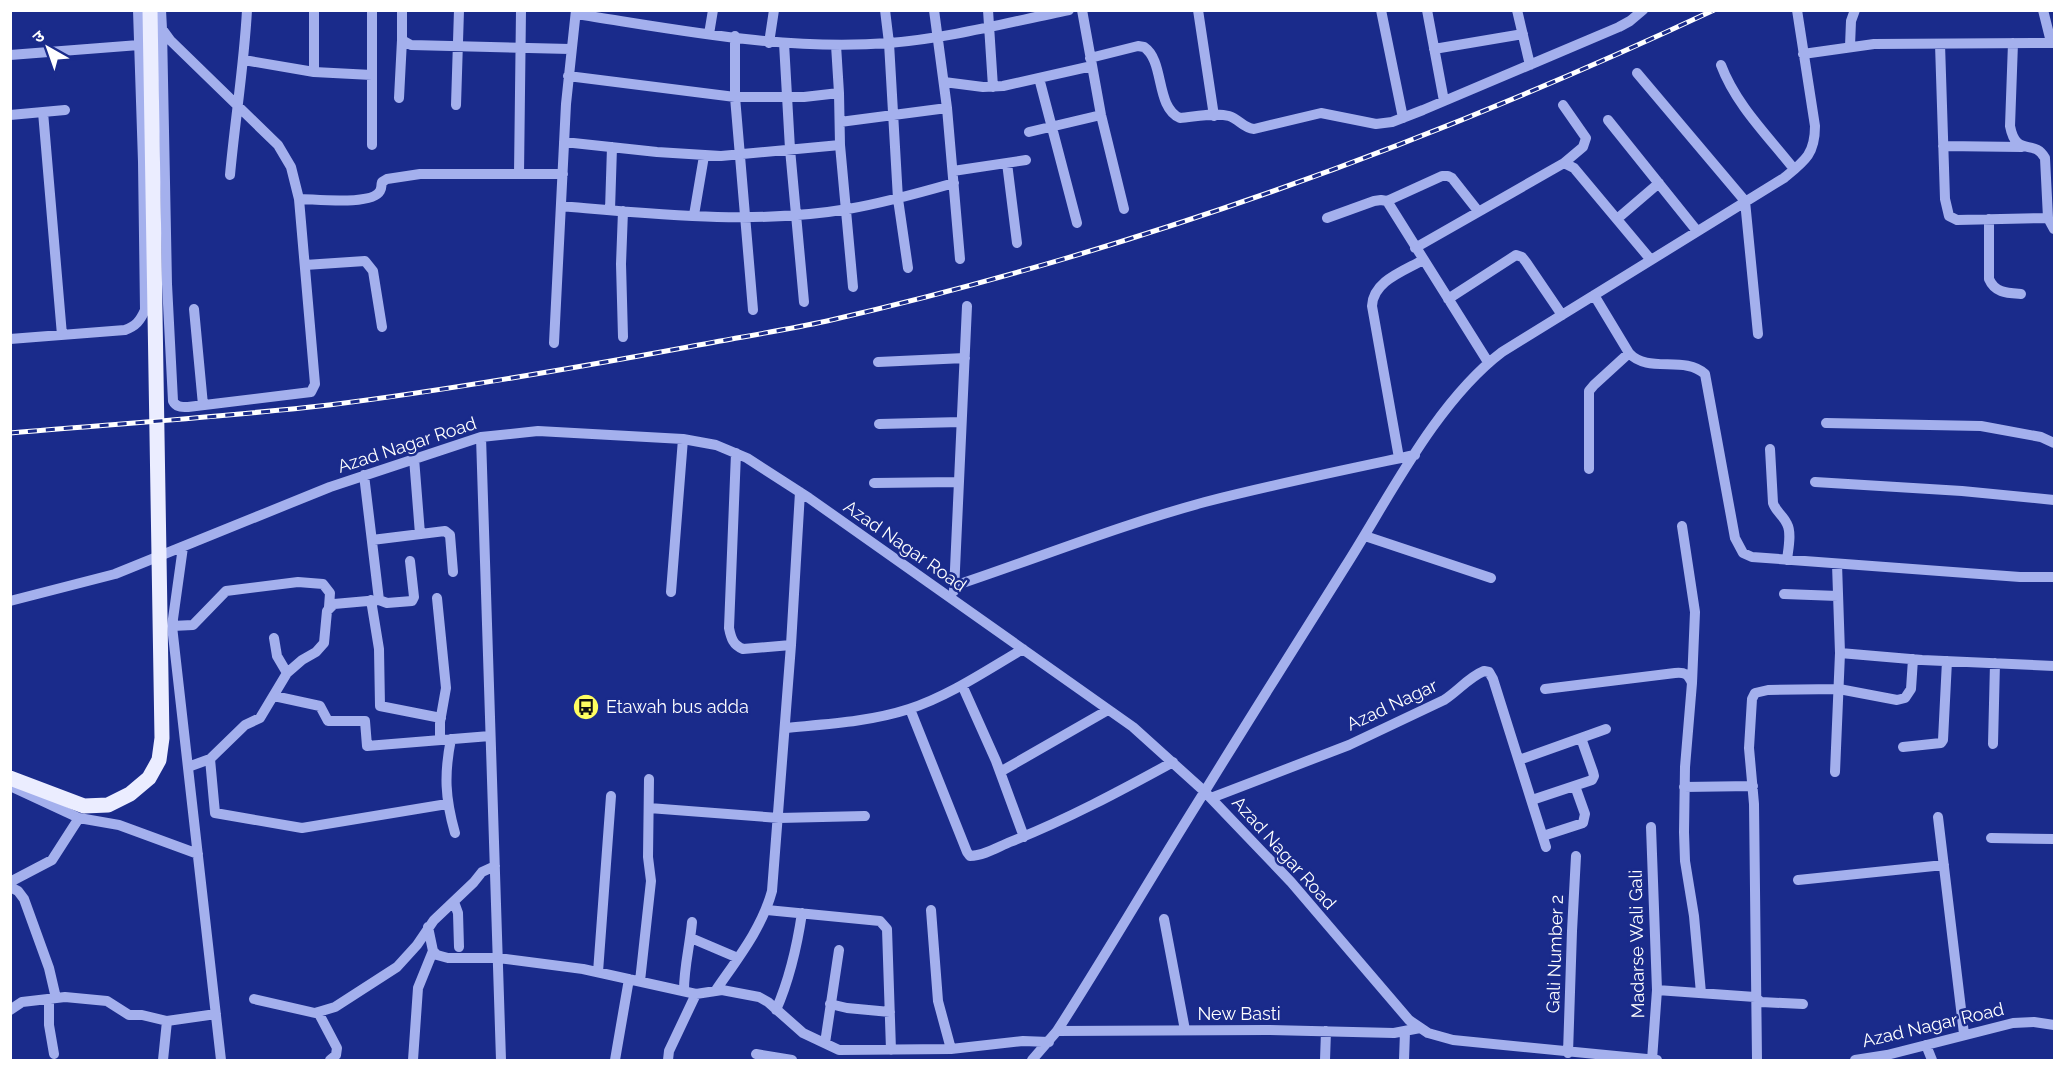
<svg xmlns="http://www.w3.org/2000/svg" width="2065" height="1071" font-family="Raleway,'Noto Sans Devanagari',sans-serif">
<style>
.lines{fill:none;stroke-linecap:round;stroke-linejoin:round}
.minor{stroke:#a4b0ed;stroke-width:10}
.major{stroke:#ebedff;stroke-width:15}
.rail-casing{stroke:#fff;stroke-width:5}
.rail{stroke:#1a2b8b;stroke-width:3;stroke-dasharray:9;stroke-linecap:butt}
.labels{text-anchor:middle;stroke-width:5;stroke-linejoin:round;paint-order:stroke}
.street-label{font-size:18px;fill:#fff;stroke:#1a2b8b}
.poi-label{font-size:18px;fill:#fff;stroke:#1a2b8b;text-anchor:start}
</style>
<rect width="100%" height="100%" fill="#1a2b8b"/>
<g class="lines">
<!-- minor -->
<path class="minor" d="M 161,10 L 162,29 L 170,40 L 278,145 L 291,167 L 299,199 L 315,384 L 311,392 L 188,407 C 181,407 176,407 173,401 L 167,284 L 162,29
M 402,10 L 402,40 L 411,45 L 570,49
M 885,10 L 889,43 L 898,199 L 908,268
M 934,10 L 947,108 L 960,259
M 988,10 L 993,87
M 1082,10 L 1101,115 L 1124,209
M 1198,10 L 1214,116
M 1381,10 L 1403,118
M 1427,10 L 1444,101
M 1517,10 L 1530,65
M 2043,10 L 2051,42
M 576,14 C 680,30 784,51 889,43 C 950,38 1010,22 1069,10
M 709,34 L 713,10
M 735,36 L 735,97 L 753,310
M 769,43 L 774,10
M 784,43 L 790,149 L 804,302
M 2013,43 L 2010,126 C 2016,158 2034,138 2045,158 L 2048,218 L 2054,229
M 1940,44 L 1945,199 L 1949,216 L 1957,220 L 2048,218
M 836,45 L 839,93 L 840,145 L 853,287
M 1850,46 L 1851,21 L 1855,10
M 1434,49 L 1523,34
M 1803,54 L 1874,44 L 2054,43
M 10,55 L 139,45
M 1090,58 L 1138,46 L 1144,47 C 1165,61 1155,107 1180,118 C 1194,117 1215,112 1229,116 C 1239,119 1243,128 1254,129 L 1321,113 L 1376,124 L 1392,122 L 1423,110 L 1619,27 L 1630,21 L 1643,10
M 244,60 L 314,72 L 372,75
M 1721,65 C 1736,105 1768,136 1794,169
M 314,72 L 314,10
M 1637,73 L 1745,201 L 1758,334
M 568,76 L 735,97 L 804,97 L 839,93
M 1039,78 L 1077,223
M 944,82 L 983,87 L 1003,86 L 1092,66
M 399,98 L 402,40
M 456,105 L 459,10
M 1563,105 L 1586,138 L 1583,147 L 1564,163
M 43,112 L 62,335
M 10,115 L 65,110
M 1608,120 L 1697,231
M 840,122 L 947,108
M 1029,132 L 1101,115
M 564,142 L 657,152 L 721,156 L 840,145
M 372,145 L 372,10
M 1943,146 L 2022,147
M 1007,163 L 1017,243
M 953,171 L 1026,160
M 519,174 L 521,10
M 230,175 C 235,120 244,66 247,10
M 299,199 C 315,199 372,206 380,191 C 382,188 381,185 382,182 L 387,179 L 420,174 L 563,174
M 1387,201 L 1442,176 L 1448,176 L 1452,178 L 1478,211
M 561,206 C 655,214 754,225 848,209 C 884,203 919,193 954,183
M 610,210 L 612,147
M 694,215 L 704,156
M 1327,218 L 1374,201 L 1381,200 L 1387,201 L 1488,362
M 1617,219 L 1659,183
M 1989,219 L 1989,279 C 1995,293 2007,293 2021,294
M 1415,248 L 1564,163 L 1574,168 L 1651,260
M 305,265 L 365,261 L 373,271 L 382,327
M 1594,295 L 1629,353 C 1648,374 1684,355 1705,374 L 1735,538 L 1743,553 L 1752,557 L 2020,577 L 2054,577
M 1448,299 L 1516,255 L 1522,257 L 1526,262 L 1562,315
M 194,309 L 203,405
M 623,337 L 621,264 L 623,211
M 10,339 L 125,330 C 136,326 140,321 145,310 L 143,162 L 138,10
M 554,343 L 566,104 L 576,10
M 878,362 L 965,358
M 1826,423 L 1981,426 L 2041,437 L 2054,443
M 879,424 L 961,422
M 481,437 L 501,1060
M 1770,449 L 1773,503 C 1776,512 1783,515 1787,524 C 1792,533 1788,550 1787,560
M 736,453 L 729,628 C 731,638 733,645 743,649 L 791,645
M 414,458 L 420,534
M 1399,458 L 1372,306 C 1373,281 1404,271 1423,260
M 1589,469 L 1589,391 L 1594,385 L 1629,353
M 364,475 L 379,600
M 1815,482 L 1962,491 L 2054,500
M 874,483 L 959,482
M 1682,526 L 1695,612 L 1692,683
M 1365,536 L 1491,578
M 372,540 L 445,531 L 450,535 L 453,572
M 183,547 L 172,626 L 221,1060
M 954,586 C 1038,558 1120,525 1205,502 C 1275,484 1344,470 1415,455
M 954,591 L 967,306
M 671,592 L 683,439
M 1784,594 L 1838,596
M 437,598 L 446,688 L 440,722 L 440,740
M 371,600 L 379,649 L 380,706 L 441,718
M 10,601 L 115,574 L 330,487 L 481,437 L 538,431 L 683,439 L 716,445 L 747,458 L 809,498 L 1133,727 L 1204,791 L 1291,882 L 1409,1020 L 1428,1033 L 1453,1040 L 1657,1060
M 172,626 L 193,625 L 226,591 L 298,582 L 323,584 L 330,593 L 329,607
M 274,638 L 277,656 L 287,673
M 1840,653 L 1922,660 L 2054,666
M 962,685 L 996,761 L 1024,837
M 1545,689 L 1675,673 C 1685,672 1688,674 1692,683 L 1685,767 L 1684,832 L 1685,861 L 1694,916 L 1701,993
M 274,696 L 320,706 L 328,721 L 365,721 L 367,746 L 490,736
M 910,709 L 967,852 L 970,856 C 984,856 998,847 1010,842 C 1066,820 1120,791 1173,762
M 785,728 C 826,724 869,722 909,709 C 949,696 987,670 1023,649
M 451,739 C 444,774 445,798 455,833
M 1993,744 L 1995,663
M 1903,747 L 1941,743 L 1943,740 L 1947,661
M 210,759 L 215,813 L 302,828 L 447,804
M 1519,760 L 1606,729
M 188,767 L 210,759 L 245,725 L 260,718 L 287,673 L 302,660 L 316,652 L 324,643 L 327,611 L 334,604 L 379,600 L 387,603 L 412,601 L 414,597 L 410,561
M 1000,772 L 1108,710
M 1835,772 L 1840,653 L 1837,564
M 10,786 L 79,818 L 119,825 L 198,854
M 1684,787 L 1753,786
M 1211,798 L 1349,745 L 1444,700 C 1458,691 1469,677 1484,671 L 1489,672 L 1493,679 L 1546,847
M 1532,800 L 1592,780 L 1594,776 L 1593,772 L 1581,738
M 649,808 L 779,818 L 865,816
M 1938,817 L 1964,1034
M 1651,827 L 1657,990 L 1652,1060
M 1543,836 L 1583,823 L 1585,814 L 1575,786
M 1991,838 L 2054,839
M 1798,880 L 1944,865
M 10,882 L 52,860 L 79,818
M 10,887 L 18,891 L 24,899 L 49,968 L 56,998
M 454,902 L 458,913 L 459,947
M 767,910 L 880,921 L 887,929 L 891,1050
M 931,910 L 938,1001 L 951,1049
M 1164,919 L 1185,1030
M 428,927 L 433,951 L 437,955 L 448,958 L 498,958 L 583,969 L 696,994 L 722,990 L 759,997 L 768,1002 L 803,1033 L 839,1050 L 951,1049 L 1023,1041 L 1049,1042
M 691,938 L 738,958
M 598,972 L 611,796
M 640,981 L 651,881 L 648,857 L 649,779
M 684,990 C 684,967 690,945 692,922
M 716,990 C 738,958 762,928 772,891 L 791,645 L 800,492
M 1657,990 L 1755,997 L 1761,1002 L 1803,1004
M 49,999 L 49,1025 L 54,1054
M 254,999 L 315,1013 L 335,1007 L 397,967 L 417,945 L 434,920 L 474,882 L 482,872 L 495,866
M 830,1004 L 847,1008 L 890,1012
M 10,1010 L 22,1002 L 65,997 L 107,1001 L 129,1015 L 142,1015 L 167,1021 L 216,1014
M 776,1010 C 790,978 797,947 802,913
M 318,1012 L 337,1048 L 336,1055 L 330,1060
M 1057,1031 L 1267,1030 L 1394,1033 L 1420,1028
M 825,1043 L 839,950
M 1926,1045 L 1932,1060
M 1568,1053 L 1572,931 L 1576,856
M 756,1054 L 792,1060
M 163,1060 L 167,1021
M 413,1060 L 418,988 L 433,951
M 615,1060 L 629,979
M 668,1060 L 669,1051 L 696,994
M 1032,1060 L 1057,1031 C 1108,952 1155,870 1205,791 C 1251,716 1298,642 1345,567 C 1389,498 1436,402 1502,352 L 1784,178 C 1805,161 1815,154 1815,126 L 1797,10
M 1325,1060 L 1326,1031
M 1404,1060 L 1405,1032
M 1757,1060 L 1754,804 L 1749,748 L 1752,699 L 1755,693 L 1768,690 L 1839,689 L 1897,700 L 1905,698 L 1911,689 L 1913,659
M 1855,1060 L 1887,1055 L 2013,1023 L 2034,1022 L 2054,1025"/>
<!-- major -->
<path class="major" d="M 10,778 L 84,806 L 108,805 L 130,794 L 149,778 L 159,760 L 162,738 L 150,10"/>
<!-- rail casing -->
<g class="rail-casing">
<path id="rail" d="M 10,433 C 116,424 223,417 329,405 C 449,390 569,369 688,347 C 734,338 781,331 827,321 C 1133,251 1430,143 1714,10"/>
</g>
<!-- rail -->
<use href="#rail" class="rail"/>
</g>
<!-- icons -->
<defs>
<g id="bus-disc" transform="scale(1.35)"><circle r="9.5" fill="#fffe61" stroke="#1a2b8b"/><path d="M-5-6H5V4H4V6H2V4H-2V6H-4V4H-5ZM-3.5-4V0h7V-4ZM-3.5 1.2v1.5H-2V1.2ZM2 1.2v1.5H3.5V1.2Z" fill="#111"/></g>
</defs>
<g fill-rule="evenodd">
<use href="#bus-disc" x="586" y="707"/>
</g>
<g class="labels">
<!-- street labels -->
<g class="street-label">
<text transform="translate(407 445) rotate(-18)" y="6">Azad Nagar Road</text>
<text transform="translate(905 546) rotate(35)" y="6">Azad Nagar Road</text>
<text transform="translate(1392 705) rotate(-25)" y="6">Azad Nagar</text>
<text transform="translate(1284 853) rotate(48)" y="6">Azad Nagar Road</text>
<text transform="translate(1637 944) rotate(-91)" y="6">Madarse Wali Gali</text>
<text transform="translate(1555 954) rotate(-88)" y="6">Gali Number 2</text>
<text x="1239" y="1020">New Basti</text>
<text transform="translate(1933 1025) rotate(-13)" y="6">Azad Nagar Road</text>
</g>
<!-- poi labels -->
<g class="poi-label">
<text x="606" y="713">Etawah bus adda</text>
</g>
</g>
<!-- border -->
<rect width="2065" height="1071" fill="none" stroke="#ffffff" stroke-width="24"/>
<!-- north arrow -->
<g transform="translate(48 48) rotate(320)" stroke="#1a2b8b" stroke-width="4.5" paint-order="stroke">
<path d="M0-4.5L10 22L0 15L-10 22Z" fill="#ffffff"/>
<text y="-9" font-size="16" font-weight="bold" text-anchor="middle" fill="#ffffff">उ</text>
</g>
</svg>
